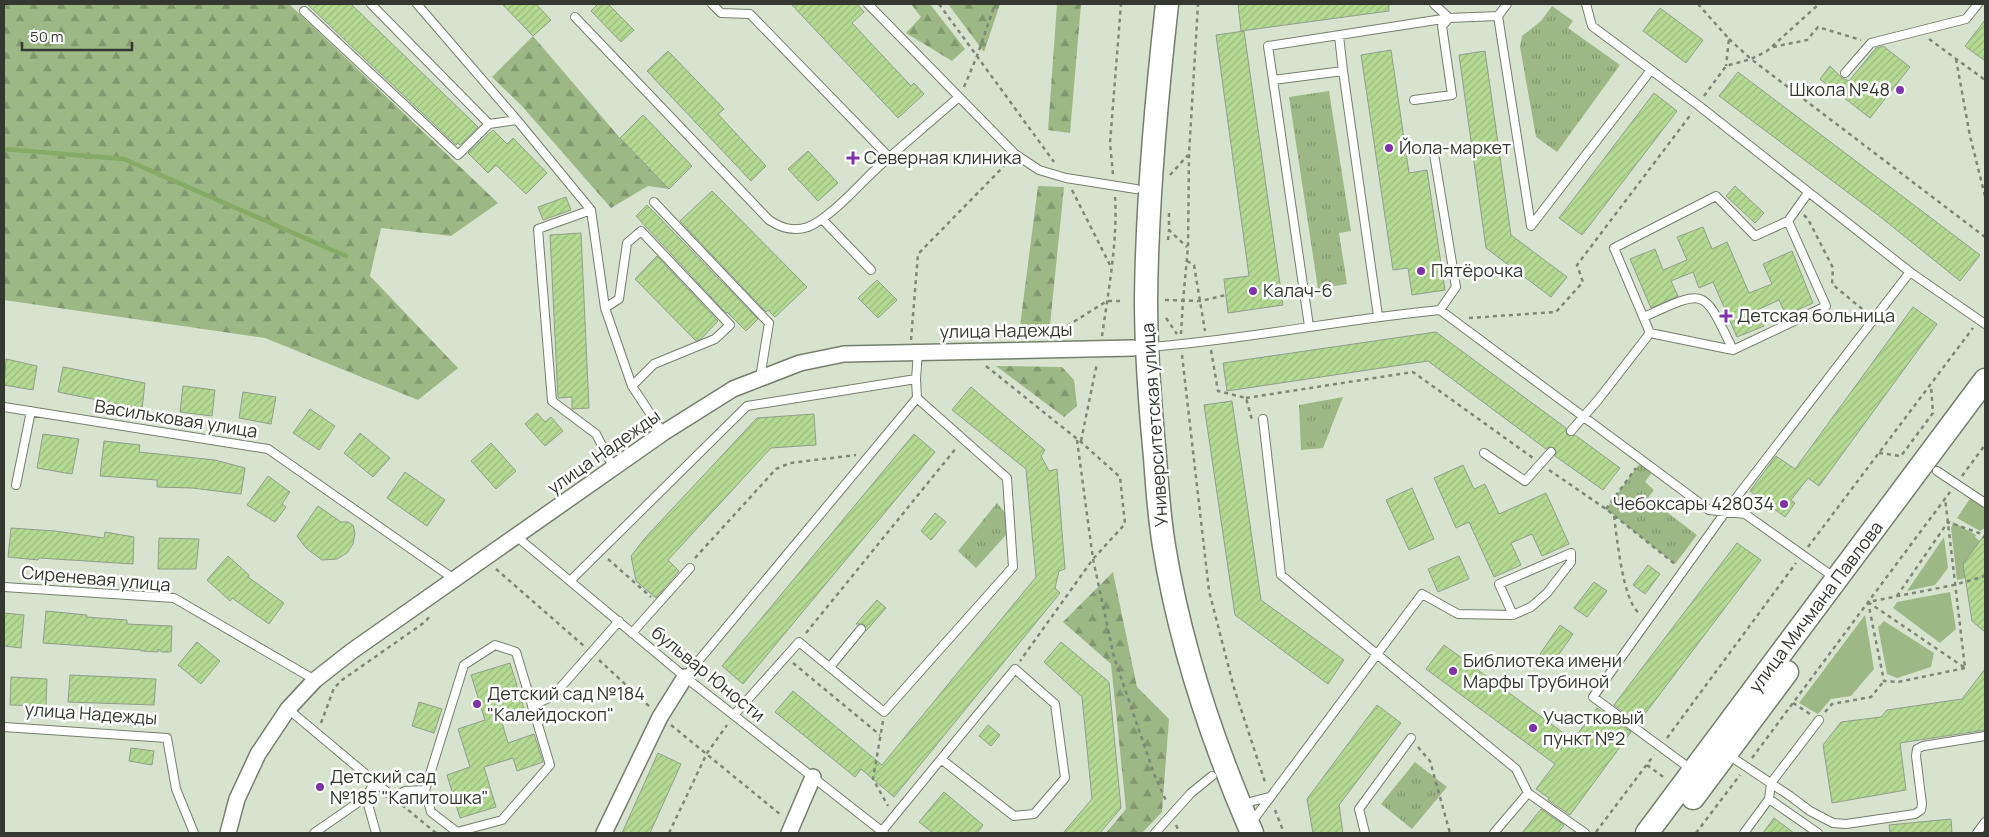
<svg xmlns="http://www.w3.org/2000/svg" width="1989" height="837" font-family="Manrope,sans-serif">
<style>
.grass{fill:#9db885}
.forest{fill:url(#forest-firs)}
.park{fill:url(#park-tufts)}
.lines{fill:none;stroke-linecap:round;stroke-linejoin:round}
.stream{stroke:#87aa66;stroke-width:4.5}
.building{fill:url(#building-hatch);stroke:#939e8b}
.service-casing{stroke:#757f6d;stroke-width:10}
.minor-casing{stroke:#757f6d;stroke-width:18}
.secondary-casing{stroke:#757f6d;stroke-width:25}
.path{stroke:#7f877a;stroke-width:2.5;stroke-dasharray:4 4;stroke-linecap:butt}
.service{stroke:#fff;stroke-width:8}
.minor{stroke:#fff;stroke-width:15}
.secondary{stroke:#fff;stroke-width:22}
.poi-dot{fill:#7d34a6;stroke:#fff;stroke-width:2}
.labels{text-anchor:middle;stroke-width:5;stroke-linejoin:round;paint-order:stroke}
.poi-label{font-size:18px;fill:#343831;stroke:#fff;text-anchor:start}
.street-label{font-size:18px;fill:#343831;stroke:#fff}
</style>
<defs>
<pattern id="forest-firs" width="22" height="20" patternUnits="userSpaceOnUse" patternTransform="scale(1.25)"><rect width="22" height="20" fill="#9db885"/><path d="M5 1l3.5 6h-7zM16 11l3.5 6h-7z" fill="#81976d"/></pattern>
<pattern id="park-tufts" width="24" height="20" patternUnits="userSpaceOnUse" patternTransform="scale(1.25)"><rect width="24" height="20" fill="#9db885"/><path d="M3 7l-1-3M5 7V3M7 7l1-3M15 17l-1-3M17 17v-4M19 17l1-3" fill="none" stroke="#81976d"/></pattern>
<pattern id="building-hatch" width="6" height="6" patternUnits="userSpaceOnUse" patternTransform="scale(1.25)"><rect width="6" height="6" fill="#b4d992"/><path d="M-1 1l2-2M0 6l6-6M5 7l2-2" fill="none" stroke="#9bbb7e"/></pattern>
</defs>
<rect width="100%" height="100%" fill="#d8e3cf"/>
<!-- grass -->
<path class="grass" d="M 1973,494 L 1985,504 L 1985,528 L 1980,531 L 1957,518 Z
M 1953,522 L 1976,535 L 1975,537 L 1984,545 L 1985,544 L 1985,570 L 1983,571 L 1983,574 L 1957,580 L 1951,528 Z
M 1944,537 L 1948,568 L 1935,585 L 1907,591 Z
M 1950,592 L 1956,629 L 1940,643 L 1893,608 L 1897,602 Z
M 1865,615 L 1874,669 L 1851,696 L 1831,699 L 1818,714 L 1799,703 Z
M 1884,621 L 1934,653 L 1931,667 L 1897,678 L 1887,674 L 1878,627 Z"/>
<!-- forest -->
<path class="forest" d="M 4,4 L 289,4 L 498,203 L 451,236 L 381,228 L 370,276 L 458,368 L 418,400 L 265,338 L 4,300 Z
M 911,4 L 930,4 L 965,49 L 952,61 L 906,33 L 921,17 Z
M 948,4 L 1000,4 L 984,52 Z
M 1057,4 L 1081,4 L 1070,133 L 1048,130 Z
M 533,36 L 620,138 L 669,189 L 648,186 L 611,208 L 521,105 L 492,77 Z
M 1038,186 L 1064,187 L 1050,325 L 1020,326 Z
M 996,366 L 1062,367 L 1074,380 L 1077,406 L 1064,417 Z
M 1113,572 L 1137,687 L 1169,719 L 1162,812 L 1142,833 L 1106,833 L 1126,809 L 1111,664 L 1063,622 Z"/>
<!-- park -->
<path class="park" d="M 1552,6 L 1573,21 L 1568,28 L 1620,65 L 1557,152 L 1536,137 L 1520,47 L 1522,36 L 1541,21 Z
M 1329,91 L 1351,231 L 1339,233 L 1347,284 L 1318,289 L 1289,97 Z
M 1343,397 L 1323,448 L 1301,450 L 1299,405 Z
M 1640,463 L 1652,472 L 1645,482 L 1654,490 L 1648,498 L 1697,535 L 1675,564 L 1606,509 Z
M 997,503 L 1007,515 L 1006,535 L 976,568 L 958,551 Z
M 1415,762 L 1447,787 L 1412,829 L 1381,804 Z"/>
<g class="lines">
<!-- stream -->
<path class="stream" d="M 4,149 L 124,159 L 346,256"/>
</g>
<!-- building -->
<path class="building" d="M 307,4 L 351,4 L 478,127 L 460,145 L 458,143 L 456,145 Z
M 502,4 L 536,4 L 551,20 L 533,36 Z
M 598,4 L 608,4 L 634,30 L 621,42 L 591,11 Z
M 791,4 L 857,4 L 864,12 L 852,23 L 911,86 L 914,83 L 924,94 L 898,118 Z
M 1238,4 L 1389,4 L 1389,11 L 1241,31 Z
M 1660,8 L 1703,40 L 1686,63 L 1643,31 Z
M 1985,20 L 1985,61 L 1965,46 Z
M 1244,31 L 1283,305 L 1228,313 L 1224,279 L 1249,276 L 1216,35 Z
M 1883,46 L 1910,67 L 1870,118 L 1820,79 L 1830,66 L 1842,78 L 1849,81 L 1876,48 Z
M 1391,50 L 1409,173 L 1427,170 L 1445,290 L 1412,295 L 1408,268 L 1393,270 L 1361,55 Z
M 668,51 L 724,109 L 718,114 L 766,166 L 751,181 L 647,71 Z
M 1485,51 L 1511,235 L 1567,277 L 1551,297 L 1486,248 L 1459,55 Z
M 1738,72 L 1980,255 L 1960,281 L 1878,215 L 1719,96 Z
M 1654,93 L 1677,111 L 1582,235 L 1559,218 Z
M 643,115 L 692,166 L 669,189 L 620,138 Z
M 493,130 L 507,144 L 513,138 L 547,173 L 526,194 L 496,165 L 488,173 L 468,153 Z
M 808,151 L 838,183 L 818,201 L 788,169 Z
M 1735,186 L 1764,213 L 1755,223 L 1726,196 Z
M 712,191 L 807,287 L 775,317 L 768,310 L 766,312 L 680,221 Z
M 566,197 L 571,210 L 543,220 L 538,207 Z
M 647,205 L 758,319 L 746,331 L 727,312 L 726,313 L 636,216 Z
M 1703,227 L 1712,249 L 1727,242 L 1749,293 L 1772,284 L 1763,264 L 1792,251 L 1813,303 L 1786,315 L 1779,300 L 1757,310 L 1764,326 L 1737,337 L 1713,282 L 1699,288 L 1693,272 L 1671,281 L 1678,296 L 1651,308 L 1630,259 L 1655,249 L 1663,270 L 1687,260 L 1677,237 Z
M 581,233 L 589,408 L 572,409 L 572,397 L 558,398 L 550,235 Z
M 657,256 L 718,321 L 701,339 L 696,341 L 635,279 Z
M 877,280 L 897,300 L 878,318 L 858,298 Z
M 1913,307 L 1937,324 L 1819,486 L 1808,478 L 1791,500 L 1795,503 L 1785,517 L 1750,491 L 1776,456 L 1795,469 Z
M 1436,332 L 1566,428 L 1566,432 L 1568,436 L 1575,435 L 1620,468 L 1603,490 L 1555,456 L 1556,451 L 1554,448 L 1550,447 L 1546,449 L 1428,361 L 1227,391 L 1223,363 Z
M 6,359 L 37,366 L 33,390 L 4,385 Z
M 63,367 L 145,383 L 142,409 L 58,392 Z
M 183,386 L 215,390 L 212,416 L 180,412 Z
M 971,387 L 1045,450 L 1041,456 L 1049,471 L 1057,469 L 1065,569 L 1059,571 L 1055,588 L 1060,593 L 894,797 L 861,769 L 855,777 L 775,712 L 793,691 L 882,765 L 1036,577 L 1026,469 L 952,410 Z
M 243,392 L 276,397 L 271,424 L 239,418 Z
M 1232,401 L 1261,600 L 1344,660 L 1328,684 L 1235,615 L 1204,405 Z
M 310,409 L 335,426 L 319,450 L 293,433 Z
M 537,413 L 545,422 L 551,417 L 563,431 L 545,446 L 525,424 Z
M 814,414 L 816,445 L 771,448 L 668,560 L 679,571 L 656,598 L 636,581 L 631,556 L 645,538 L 757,418 Z
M 360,433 L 390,458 L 373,477 L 344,453 Z
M 43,434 L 79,439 L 72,474 L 37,468 Z
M 914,434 L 935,452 L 743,684 L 722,666 Z
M 104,441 L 140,445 L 139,452 L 215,460 L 245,468 L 241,494 L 192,488 L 157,487 L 157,480 L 100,476 Z
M 491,443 L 516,471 L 496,489 L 471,461 Z
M 1463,465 L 1474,489 L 1485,484 L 1499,514 L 1546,493 L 1569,544 L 1542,556 L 1532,534 L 1511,543 L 1521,565 L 1494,577 L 1469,522 L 1456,528 L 1434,478 Z
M 405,472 L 445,500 L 427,526 L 387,498 Z
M 268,476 L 290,492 L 282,504 L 286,507 L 275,522 L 247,505 Z
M 1412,488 L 1434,539 L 1409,550 L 1386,500 Z
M 318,506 L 341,522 L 348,522 L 353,525 L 355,533 L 353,544 L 347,553 L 337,559 L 322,560 L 306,548 L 297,536 Z
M 935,513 L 946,522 L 931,540 L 921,531 Z
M 11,528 L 55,531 L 104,538 L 105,532 L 134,537 L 133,564 L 39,558 L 38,560 L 8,557 Z
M 1985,534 L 1985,632 L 1972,621 L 1963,564 Z
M 159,538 L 199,539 L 196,569 L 158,569 Z
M 1737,543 L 1761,560 L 1638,723 L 1614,705 Z
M 228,556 L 249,575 L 248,577 L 284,603 L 269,624 L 232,598 L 230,601 L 207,580 Z
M 1459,556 L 1469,579 L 1438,592 L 1428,569 Z
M 1648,565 L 1660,574 L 1645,594 L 1633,585 Z
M 1594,582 L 1607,591 L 1587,617 L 1574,608 Z
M 877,600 L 886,608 L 866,631 L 864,624 L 856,624 Z
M 46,611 L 87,615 L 86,617 L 127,620 L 127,624 L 172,626 L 171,652 L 162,652 L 158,649 L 158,652 L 141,651 L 141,650 L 43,643 Z
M 4,613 L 24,615 L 21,648 L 4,646 Z
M 1560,625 L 1573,634 L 1553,663 L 1540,654 Z
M 197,642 L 220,661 L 201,684 L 178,665 Z
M 1061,642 L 1109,682 L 1121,808 L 1100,833 L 1063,833 L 1092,799 L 1082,697 L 1044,662 Z
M 1444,645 L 1573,740 L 1597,708 L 1631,732 L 1570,815 L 1548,800 L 1549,798 L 1536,789 L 1555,764 L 1426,669 Z
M 510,663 L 524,709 L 500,716 L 508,743 L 534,734 L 543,762 L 517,771 L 513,758 L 484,767 L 496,807 L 460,818 L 447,775 L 470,767 L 458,729 L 485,720 L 471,675 Z
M 1985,669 L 1985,730 L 1900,743 L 1906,790 L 1832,803 L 1823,745 L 1841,722 L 1881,717 L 1887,710 L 1962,699 Z
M 70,675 L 156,679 L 154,705 L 68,702 Z
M 11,677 L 47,679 L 46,706 L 10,705 Z
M 419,702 L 442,709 L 434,733 L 412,726 Z
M 1377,705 L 1401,723 L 1339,805 L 1343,833 L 1313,833 L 1307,799 Z
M 988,725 L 1000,735 L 991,746 L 979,736 Z
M 131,748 L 154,751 L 152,765 L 129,761 Z
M 658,753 L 681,764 L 650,833 L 622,833 Z
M 944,792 L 983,825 L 977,833 L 933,833 L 919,822 Z
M 1541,809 L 1564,825 L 1558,833 L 1522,833 Z
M 1774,818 L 1794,833 L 1763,833 Z
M 1951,819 L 1952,833 L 1890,833 L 1889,825 Z"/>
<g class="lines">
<!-- service casing -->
<g class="service-casing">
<path id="service" d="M 371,4 L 489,124 L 517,120
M 417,4 L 517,120 L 591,210 L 605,308 L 632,386 L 663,433
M 712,4 L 721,13 L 750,14 L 889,157
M 868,4 L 1015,154 L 1039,170 L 1066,178 L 1136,189
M 1434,4 L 1449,18 L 1498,16 L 1507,4
M 1586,4 L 1592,26 L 1698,105 L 1910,272 L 1985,324
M 304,11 L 458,155 L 489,124
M 1498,16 L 1531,226 L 1651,70
M 575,17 L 769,220 C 781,228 793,232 808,227 C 829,219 859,185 875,170 C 903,145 931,121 959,97
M 1339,36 L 1343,71
M 1845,73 L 1871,43 L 1966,19 L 1978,4
M 1273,80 L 1268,46 L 1449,18
M 1414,100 L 1452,95 L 1442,26 L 1449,18
M 1434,154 L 1456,287 L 1440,310
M 654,202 L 769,323 L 760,378
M 591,210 L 538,229 L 552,401 L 596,434 L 613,467
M 822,219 L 871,270
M 1788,221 L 1826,306 L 1733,350 L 1650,333 L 1614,248 L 1716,196 L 1755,236 L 1788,221 L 1808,193
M 605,308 L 619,299 L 627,243 L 641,231 L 730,325 L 715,339 L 654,364 L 632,386
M 1644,317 C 1707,288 1703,288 1733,350
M 1309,326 L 1273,80 L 1343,71 L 1378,316
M 1149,347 C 1246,340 1343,319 1440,310 L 1709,510 L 1745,514 L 1835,578
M 4,407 L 268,449 L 454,579
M 1263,419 L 1281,575 L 1516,769 L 1528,793 L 1585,833
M 1571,431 L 1598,400 L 1650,333
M 1484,453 L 1525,481 L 1551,452
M 1937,471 L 1985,503
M 16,485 L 31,411
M 516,536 L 685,677 L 884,833
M 570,581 L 747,406 L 916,379
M 4,587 L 174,598 L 315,680
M 632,633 L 690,568
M 830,667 L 861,629
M 685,677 L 917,398 L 916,379 L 918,352
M 532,706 L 553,696 L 619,621
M 288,709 L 393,797 L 405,791 L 425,790 L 464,665 L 495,645 L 516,652 L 550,765 L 502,820 L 457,832 L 431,812 L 425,790
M 734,715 L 799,642 L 884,712 L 1013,567 L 1007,478 L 917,398
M 4,727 L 167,738 L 176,789 L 194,833
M 1727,754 L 1790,796 L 1810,811 L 1833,823 L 1846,824 L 1915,814 L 1921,810 L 1922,804 L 1916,756 L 1917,749 L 1923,746 L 1985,736
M 1692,770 L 1593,697 L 1726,511 L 1910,272
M 366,797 L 376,833
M 1769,799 L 1818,833
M 1242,804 L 1269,797
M 1251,823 L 1422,594 L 1458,614 L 1513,615 L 1531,607 L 1547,593 L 1571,562 L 1571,553 L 1499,584 L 1513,615
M 882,831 L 1015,669 L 1055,704 L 1065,778 L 1034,814 L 1014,816 L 941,759
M 314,833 L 366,797 L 374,783
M 1155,833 L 1191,793 L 1212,776
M 1365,833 L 1359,809 L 1411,738
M 1494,833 L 1528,793
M 1744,833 L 1769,799 L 1771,783 L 1819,720
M 1977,833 L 1985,822"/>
</g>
<!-- minor casing -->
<g class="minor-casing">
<path id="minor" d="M 228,833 L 237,799 L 258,754 L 288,709 L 315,680 L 352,651 L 663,433 L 733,389 L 800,363 L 844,354 L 1133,348
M 604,833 L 660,717 L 685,677
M 789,833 L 813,777"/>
</g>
<!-- secondary casing -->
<g class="secondary-casing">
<path id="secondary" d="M 1167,4 C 1156,102 1147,201 1146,300 C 1146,352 1150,405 1155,457 C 1157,486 1159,516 1164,546 C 1180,645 1212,741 1252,833
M 1693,798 L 1787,672
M 1647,833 L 1985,380"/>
</g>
<!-- path -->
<path class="path" d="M 939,4 L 1054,162
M 1698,4 L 1729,39 L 1726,66
M 1729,39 L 1751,59 L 1985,237
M 1929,39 L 1985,80
M 1773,47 L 1807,40 L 1818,27 L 1861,40
M 1956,59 L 1970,136 L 1985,196
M 964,87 L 977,56 L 995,4
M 1704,96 L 1726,66 L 1751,59 L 1767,51 L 1819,4
M 1113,174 L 1110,143 L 1121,4
M 1170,175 L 1188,155
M 1072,190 L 1110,265
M 1169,213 L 1169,230 L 1187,247
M 1804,215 L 1808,219 L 1833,268 L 1832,284 L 1867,313
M 1168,240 L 1169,230
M 1187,261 L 1194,265 L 1205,331
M 1165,300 L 1201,301 L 1226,295
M 1166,318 L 1177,334
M 1469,318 L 1556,312 L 1583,282 L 1577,265 L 1692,113
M 1045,334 L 1059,331 L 1107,301 L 1122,301
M 1181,334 L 1183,301 L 1188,247 L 1189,154 L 1198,4
M 1102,336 C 1108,294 1118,239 1115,197
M 911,340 L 918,254 L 1008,162
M 1211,350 L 1218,391 L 1246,398 L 1252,420
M 1182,355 L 1209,591 L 1234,688 L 1266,785
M 986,366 L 1081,442 L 1120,477 L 1125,524 L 1093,559 L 1020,661
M 1246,398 L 1413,372 L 1533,458
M 1077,440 L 1093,559 L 1114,657 L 1154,774 L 1167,803
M 1081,441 L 1097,363
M 1879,453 L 1901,456 L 1933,413 L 1931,386
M 1549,470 L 1606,509 L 1675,564
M 1962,476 L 1985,445
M 1606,509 L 1636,468
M 1614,516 C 1617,538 1623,601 1639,613
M 1808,547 L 1973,328
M 695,558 L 776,469 L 790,463 L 856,455
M 608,559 L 651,597
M 496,569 L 584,646
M 1897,596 L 1948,522 L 1979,533 L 1985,538
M 1868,602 L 1965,668 L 1945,498
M 806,633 L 957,447
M 599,660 L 650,707
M 793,663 L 880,735
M 1965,668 L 1898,682 L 1884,681 L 1868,602 L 1954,585 L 1985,576
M 1793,703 L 1810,714
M 1825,712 L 1832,704 L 1871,697 L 1884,681
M 883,721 L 873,779 L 888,806
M 321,723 L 334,688 L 342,680 L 425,622 L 431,615
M 671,725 L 781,815
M 1667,738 L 1796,563
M 1418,747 L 1430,761 L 1450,833
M 1752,758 L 1950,492
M 1647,765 L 1666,779
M 402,805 L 436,833
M 1275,810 L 1284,833
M 1176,825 L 1180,833
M 1596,832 L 1654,755
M 669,833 L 707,753 L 727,725
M 1696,833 L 1740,775"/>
<!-- service -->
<use href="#service" class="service"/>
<!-- minor -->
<use href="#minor" class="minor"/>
<!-- secondary -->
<use href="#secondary" class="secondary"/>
</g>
<!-- markers -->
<g class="poi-dot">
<circle cx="1900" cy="90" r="5"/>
<circle cx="1389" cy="148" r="5"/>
<path d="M850.5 150.5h5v5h5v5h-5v5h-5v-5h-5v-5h5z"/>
<circle cx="1421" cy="271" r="5"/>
<circle cx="1253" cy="291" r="5"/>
<path d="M1723.5 308.5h5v5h5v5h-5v5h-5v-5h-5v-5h5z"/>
<circle cx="1784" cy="504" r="5"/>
<circle cx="1453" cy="671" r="5"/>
<circle cx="477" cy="704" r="5"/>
<circle cx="1533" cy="728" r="5"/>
<circle cx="320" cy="787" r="5"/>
</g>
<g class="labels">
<!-- poi labels -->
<g class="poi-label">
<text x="1890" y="96" text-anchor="end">Школа №48</text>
<text x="1399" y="154">Йола-маркет</text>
<text x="864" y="164">Северная клиника</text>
<text x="1431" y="277">Пятёрочка</text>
<text x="1263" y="297">Калач-6</text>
<text x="1737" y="322">Детская больница</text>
<text x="1774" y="510" text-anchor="end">Чебоксары 428034</text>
<text x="1463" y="667">Библиотека имени<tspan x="1463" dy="21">Марфы Трубиной</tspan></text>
<text x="487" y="700">Детский сад №184<tspan x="487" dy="21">"Калейдоскоп"</tspan></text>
<text x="1543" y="724">Участковый<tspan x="1543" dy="21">пункт №2</tspan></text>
<text x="330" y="783">Детский сад<tspan x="330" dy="21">№185 "Капитошка"</tspan></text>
</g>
<!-- street labels -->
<g class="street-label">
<text transform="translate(1006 331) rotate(-1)" y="6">улица Надежды</text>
<text transform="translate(176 419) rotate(9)" y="6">Васильковая улица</text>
<text transform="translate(1155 425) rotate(-94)" y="6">Университетская улица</text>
<text transform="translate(604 452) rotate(-35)" y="6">улица Надежды</text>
<text transform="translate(96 579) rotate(5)" y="6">Сиреневая улица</text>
<text transform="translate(1816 607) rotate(-53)" y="6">улица Мичмана Павлова</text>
<text transform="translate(708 674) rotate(39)" y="6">бульвар Юности</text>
<text transform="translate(91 714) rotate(4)" y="6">улица Надежды</text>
</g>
</g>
<!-- border -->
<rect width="1989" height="837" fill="none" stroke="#343831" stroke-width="10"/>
<!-- scale -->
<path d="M22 42v8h110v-8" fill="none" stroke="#343831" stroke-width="2.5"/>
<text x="30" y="42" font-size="15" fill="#343831" stroke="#ffffff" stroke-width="4" paint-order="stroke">50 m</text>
</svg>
